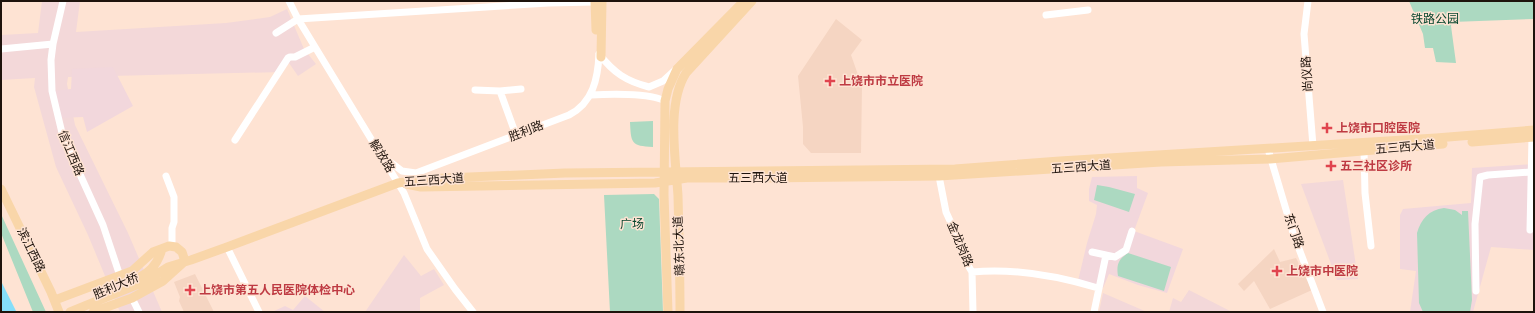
<svg xmlns="http://www.w3.org/2000/svg" width="1535" height="313" font-family="'Exo 2','Noto Sans SC',sans-serif">
<style>
.commercial{fill:#f3d8d9}
.built{fill:#f5d5c2}
.education{fill:#f2d7dc}
.green{fill:#acd9c1}
.water{fill:#85def9}
.lines{fill:none;stroke-linecap:round;stroke-linejoin:round}
.minor{stroke:#fff;stroke-width:7}
.major{stroke:#f9d6a9;stroke-width:9}
.health-dot{fill:#e0444e;stroke:#fee3d3;stroke-width:1.5}
.labels{text-anchor:middle;stroke-width:3;stroke-linejoin:round;paint-order:stroke}
.park-label{font-size:12px;fill:#06462e;stroke:#fee3d3}
.street-label{font-size:12px;fill:#1e130c;stroke:#fee3d3}
.health-label{font-size:12px;font-weight:bold;fill:#be3a42;stroke:#fee3d3;text-anchor:start}
</style>
<rect width="100%" height="100%" fill="#fee3d3"/>
<!-- commercial -->
<path class="commercial" d="M 42,1 L 80,1 L 76,32 L 226,23 L 270,17 L 287,9 L 304,49 L 316,64 L 298,76 L 289,63 L 282,72 L 68,77 L 67,84 L 75,125 L 128,233 L 162,312 L 120,312 L 88,235 L 56,167 L 34,87 L 35,78 L 1,80 L 1,35 L 38,33 Z
M 1343,180 L 1358,279 L 1337,280 L 1301,184 Z
M 404,255 L 421,276 L 434,269 L 444,285 L 420,298 L 420,312 L 365,312 Z
M 1189,290 L 1232,312 L 1169,312 L 1173,298 L 1181,302 Z
M 1103,293 L 1147,312 L 1099,312 Z"/>
<!-- built -->
<path class="built" d="M 836,19 L 862,40 L 851,55 L 862,86 L 861,153 L 811,153 L 803,144 L 803,127 L 798,76 Z
M 1274,249 L 1280,262 L 1296,258 L 1312,290 L 1270,309 L 1254,281 L 1244,291 L 1238,284 Z
M 195,274 L 214,312 L 184,312 L 179,301 L 180,297 L 174,282 Z"/>
<!-- education -->
<path class="education" d="M 113,67 L 133,106 L 87,132 L 83,117 L 58,118 L 52,91 L 71,89 L 72,69 Z
M 1534,164 L 1534,250 L 1491,247 L 1473,312 L 1410,312 L 1416,271 L 1400,269 L 1400,215 L 1403,209 L 1471,203 L 1472,168 Z
M 1137,176 L 1137,188 L 1148,193 L 1134,231 L 1183,249 L 1167,293 L 1138,285 L 1109,274 L 1103,288 L 1078,281 L 1087,243 L 1096,214 L 1097,205 L 1089,201 L 1089,189 L 1092,177 Z
M 305,296 L 325,312 L 272,312 L 285,306 L 293,310 Z"/>
<!-- green -->
<path class="green" d="M 1409,1 L 1534,1 L 1534,19 L 1452,22 L 1451,26 L 1456,63 L 1436,62 L 1433,48 L 1425,48 L 1423,34 Z
M 653,121 L 653,147 C 631,146 631,143 630,122 Z
M 1097,185 L 1109,187 L 1135,194 L 1129,212 L 1094,200 Z
M 654,194 L 659,199 L 663,312 L 610,312 L 604,195 Z
M 1444,208 L 1455,210 L 1462,215 L 1462,211 L 1468,211 L 1472,300 L 1470,312 L 1423,312 L 1419,303 L 1417,233 C 1421,219 1429,210 1444,208 Z
M 1,214 L 46,312 L 33,312 L 1,233 Z
M 1128,253 L 1171,267 L 1164,291 L 1118,276 C 1116,264 1119,259 1128,253 Z"/>
<!-- water -->
<path class="water" d="M 1,281 L 16,311 L 17,312 L 1,312 Z"/>
<g class="lines">
<!-- minor -->
<path class="minor" d="M 63,1 L 53,44 L 51,60 L 52,91 L 63,137 L 103,225 L 120,276
M 289,1 L 298,19 L 404,193 L 427,249 L 455,289 L 473,312
M 1308,1 L 1304,34 L 1313,146
M 1046,15 L 1088,10
M 276,33 L 298,19 L 548,3 L 595,2
M 1,49 L 53,44
M 599,54 C 614,73 626,81 649,87 L 663,81 L 675,70
M 475,90 L 500,91 L 521,89
M 500,91 L 516,135
M 591,95 C 609,94 649,93 665,101
M 235,140 L 288,58 L 290,57 L 295,57 L 315,47
M 1268,149 L 1293,233 L 1323,312
M 1364,151 L 1365,193 L 1371,246
M 385,158 L 402,171 L 416,173 L 569,115 C 593,103 598,78 599,54
M 166,176 L 174,197 L 174,222 L 172,228 L 172,247
M 939,176 L 946,212 L 956,234 L 966,262 L 972,272 L 973,312
M 1530,230 L 1532,137
M 227,247 L 259,312
M 1092,252 L 1115,257 L 1126,250 L 1132,231
M 972,272 C 1014,268 1058,276 1098,288
M 1476,291 L 1475,224 L 1480,177 L 1488,175 L 1531,172
M 132,298 L 139,312
M 1094,312 L 1106,255"/>
<!-- major -->
<path class="major" d="M 595,1 L 596,30
M 601,57 L 602,1
M 1472,142 L 1534,137
M 406,184 L 421,187 L 655,183 L 687,178 L 763,178 L 939,176 L 1161,162 L 1270,159 L 1443,144
M 1,189 L 51,292 L 59,312
M 131,281 C 149,274 157,266 162,249
M 55,300 L 132,271 L 153,252 L 169,246 L 176,247 L 182,252 L 184,258 L 183,263 L 163,281 L 132,298 L 93,312
M 70,312 L 146,281 L 168,267 L 191,260 L 227,247 L 398,183 L 423,179 L 565,173 L 955,169 L 1060,161 L 1436,138 L 1534,130
M 668,312 L 664,195 L 665,101 L 668,89 L 677,69 L 744,1
M 680,312 C 680,273 679,235 678,196 C 676,161 666,104 686,73 L 752,1"/>
</g>
<!-- markers -->
<g class="health-dot">
<path d="M828 75h4v4h4v4h-4v4h-4v-4h-4v-4h4z"/>
<path d="M1325 122h4v4h4v4h-4v4h-4v-4h-4v-4h4z"/>
<path d="M1329 160h4v4h4v4h-4v4h-4v-4h-4v-4h4z"/>
<path d="M1275 265h4v4h4v4h-4v4h-4v-4h-4v-4h4z"/>
<path d="M188 284h4v4h4v4h-4v4h-4v-4h-4v-4h4z"/>
</g>
<g class="labels">
<!-- park labels -->
<g class="park-label">
<text x="1435" y="23">铁路公园</text>
<text x="632" y="228">广场</text>
</g>
<!-- street labels -->
<g class="street-label">
<text transform="translate(1307 74) rotate(-94)" y="4">尚仪路</text>
<text transform="translate(526 131) rotate(-21)" y="4">胜利路</text>
<text transform="translate(1405 147) rotate(-5)" y="4">五三西大道</text>
<text transform="translate(71 153) rotate(67)" y="4">信江西路</text>
<text transform="translate(382 156) rotate(58)" y="4">解放路</text>
<text transform="translate(1081 167) rotate(-4)" y="4">五三西大道</text>
<text x="758" y="182">五三西大道</text>
<text transform="translate(434 180) rotate(-4)" y="4">五三西大道</text>
<text transform="translate(1294 231) rotate(71)" y="4">东门路</text>
<text transform="translate(960 244) rotate(67)" y="4">金龙岗路</text>
<text transform="translate(679 246) rotate(-92)" y="4">赣东北大道</text>
<text transform="translate(31 250) rotate(64)" y="4">滨江西路</text>
<text transform="translate(116 286) rotate(-23)" y="4">胜利大桥</text>
</g>
<!-- health labels -->
<g class="health-label">
<text x="839" y="85">上饶市市立医院</text>
<text x="1336" y="132">上饶市口腔医院</text>
<text x="1340" y="170">五三社区诊所</text>
<text x="1286" y="275">上饶市中医院</text>
<text x="199" y="294">上饶市第五人民医院体检中心</text>
</g>
</g>
<!-- border -->
<rect width="1535" height="313" fill="none" stroke="#1e130c" stroke-width="4"/>
</svg>
